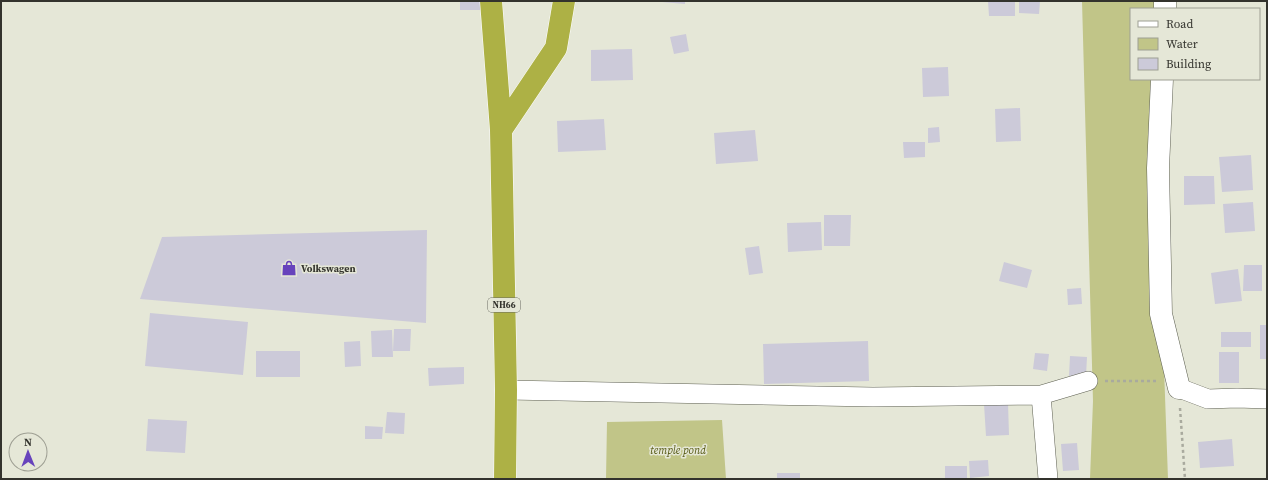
<svg xmlns="http://www.w3.org/2000/svg" width="1268" height="480" font-family="'Source Serif 4',serif">
<style>
.water{fill:#c1c588}
.building{fill:#cccad9}
.lines{fill:none;stroke-linecap:round;stroke-linejoin:round}
.street-casing{stroke:#5e6052;stroke-width:20}
.secondary-casing{stroke:#5e6052;stroke-width:23}
.highway-casing{stroke:#fff;stroke-width:23}
.path{stroke:#a9aa9e;stroke-width:2.5;stroke-dasharray:3 3;stroke-linecap:butt}
.street{stroke:#fff;stroke-width:19}
.secondary{stroke:#fff;stroke-width:22}
.highway{stroke:#adb145;stroke-width:22}
.labels{text-anchor:middle;stroke-width:3;stroke-linejoin:round;paint-order:stroke}
.shield{fill:#e5e7d7;stroke:#686960;stroke-width:1}
.shield-label{font-size:9px;font-weight:bold;fill:#33332d}
.poi-label{font-size:10px;font-weight:bold;fill:#33332d;stroke:#e5e7d7;text-anchor:start}
.water-label{font-size:11px;font-style:italic;fill:#575a15;stroke:#e5e7d7}
</style>
<rect width="100%" height="100%" fill="#e5e7d7"/>
<!-- water -->
<path class="water" d="M 1082,1 L 1157,1 L 1157,9 L 1131,9 L 1131,79 L 1158,79 L 1161,285 L 1168,479 L 1090,479 L 1093,401 Z
M 722,420 L 726,479 L 606,479 L 607,422 Z"/>
<!-- building -->
<path class="building" d="M 460,1 L 482,1 L 481,10 L 460,10 Z
M 662,1 L 685,1 L 685,4 L 662,2 Z
M 988,1 L 1015,1 L 1015,16 L 989,16 Z
M 1019,1 L 1040,1 L 1039,14 L 1019,13 Z
M 686,34 L 689,51 L 674,54 L 670,37 Z
M 632,49 L 633,80 L 591,81 L 591,50 Z
M 948,67 L 949,96 L 923,97 L 922,68 Z
M 1020,108 L 1021,141 L 996,142 L 995,109 Z
M 604,119 L 606,150 L 558,152 L 557,121 Z
M 939,127 L 940,142 L 928,143 L 928,128 Z
M 755,130 L 758,161 L 716,164 L 714,133 Z
M 903,142 L 925,142 L 925,157 L 904,158 Z
M 1251,155 L 1253,190 L 1222,192 L 1219,157 Z
M 1184,176 L 1214,176 L 1215,204 L 1184,205 Z
M 1253,202 L 1255,231 L 1225,233 L 1223,204 Z
M 824,215 L 851,215 L 850,246 L 824,246 Z
M 821,222 L 822,250 L 788,252 L 787,223 Z
M 427,230 L 426,323 L 140,299 L 162,237 Z
M 759,246 L 763,273 L 749,275 L 745,248 Z
M 1004,262 L 1032,270 L 1027,288 L 999,281 Z
M 1244,265 L 1262,265 L 1262,291 L 1243,291 Z
M 1238,269 L 1242,301 L 1215,304 L 1211,273 Z
M 1081,288 L 1082,304 L 1068,305 L 1067,289 Z
M 150,313 L 248,322 L 243,375 L 145,366 Z
M 1260,325 L 1267,325 L 1267,359 L 1260,359 Z
M 394,329 L 411,329 L 410,351 L 393,351 Z
M 392,330 L 393,357 L 372,357 L 371,331 Z
M 1221,332 L 1251,332 L 1251,347 L 1221,347 Z
M 360,341 L 361,366 L 345,367 L 344,342 Z
M 868,341 L 869,381 L 764,384 L 763,344 Z
M 256,351 L 300,351 L 300,377 L 256,377 Z
M 1219,352 L 1239,352 L 1239,383 L 1219,383 Z
M 1035,353 L 1049,354 L 1047,371 L 1033,369 Z
M 1070,356 L 1087,357 L 1086,376 L 1069,376 Z
M 464,367 L 464,384 L 429,386 L 428,368 Z
M 1008,403 L 1009,435 L 986,436 L 984,404 Z
M 387,412 L 405,413 L 404,434 L 385,433 Z
M 148,419 L 187,421 L 185,453 L 146,451 Z
M 365,426 L 383,427 L 382,439 L 365,439 Z
M 1232,439 L 1234,466 L 1200,468 L 1198,442 Z
M 1077,443 L 1079,470 L 1063,471 L 1061,444 Z
M 988,460 L 989,476 L 970,478 L 969,461 Z
M 945,466 L 967,466 L 967,479 L 945,479 Z
M 777,473 L 800,473 L 800,479 L 777,479 Z"/>
<g class="lines">
<!-- street casing -->
<g class="street-casing">
<path id="street" d="M 1179,388 L 1208,399 L 1237,398 L 1267,399
M 506,390 L 873,397 L 1041,395 L 1088,381
M 1041,395 L 1048,479"/>
</g>
<!-- secondary casing -->
<g class="secondary-casing">
<path id="secondary" d="M 1165,9 L 1165,1
M 1162,79 L 1158,168 L 1161,314 L 1179,388"/>
</g>
<!-- highway casing -->
<g class="highway-casing">
<path id="highway" d="M 491,1 L 501,130 L 506,390 L 505,479
M 501,130 L 556,48 L 564,1"/>
</g>
<!-- path -->
<path class="path" d="M 1105,381 L 1158,381
M 1180,408 L 1185,479"/>
<!-- street -->
<use href="#street" class="street"/>
<!-- secondary -->
<use href="#secondary" class="secondary"/>
<!-- highway -->
<use href="#highway" class="highway"/>
</g>
<!-- icons -->
<defs>
<g id="shop-bare" transform="scale(1.2)"><path d="M-5-2.5h2.3a2.7 3.5 0 0 1 5.4 0H5L5.5 6h-11ZM-1.5-2.5h3a1.5 2.3 0 0 0-3 0Z" fill="#6743bc" stroke="#e5e7d7" stroke-width="2.5" paint-order="stroke"/></g>
</defs>
<g fill-rule="evenodd">
<use href="#shop-bare" x="289" y="268"/>
</g>
<g class="labels">
<!-- shield labels -->
<rect class="shield" x="488" y="298" width="32" height="14" rx="3"/>
<g class="shield-label">
<text x="504" y="308">NH66</text>
</g>
<!-- poi labels -->
<g class="poi-label">
<text x="301" y="272">Volkswagen</text>
</g>
<!-- water labels -->
<g class="water-label">
<text x="678" y="454">temple pond</text>
</g>
</g>
<!-- border -->
<rect width="1268" height="480" fill="none" stroke="#33332d" stroke-width="4"/>
<!-- legend -->
<rect x="1130" y="8" width="130" height="72" fill="#e5e7d7" stroke="#9e9f93"/>
<rect x="1138" y="21" width="20" height="6" fill="#ffffff" stroke="#9e9f93"/>
<text x="1166" y="28" font-size="12" fill="#33332d">Road</text>
<rect x="1138" y="38" width="20" height="12" fill="#c1c588" stroke="#9e9f93"/>
<text x="1166" y="48" font-size="12" fill="#33332d">Water</text>
<rect x="1138" y="58" width="20" height="12" fill="#cccad9" stroke="#9e9f93"/>
<text x="1166" y="68" font-size="12" fill="#33332d">Building</text>
<!-- north arrow -->
<g transform="translate(28 452) rotate(359)"><circle r="19" fill="#e5e7d7" stroke="#9e9f93"/>
<path d="M0-3L7 15L0 10L-7 15Z" fill="#6743bc"/>
<text y="-6" font-size="11" font-weight="bold" text-anchor="middle" fill="#33332d">N</text>
</g>
</svg>
